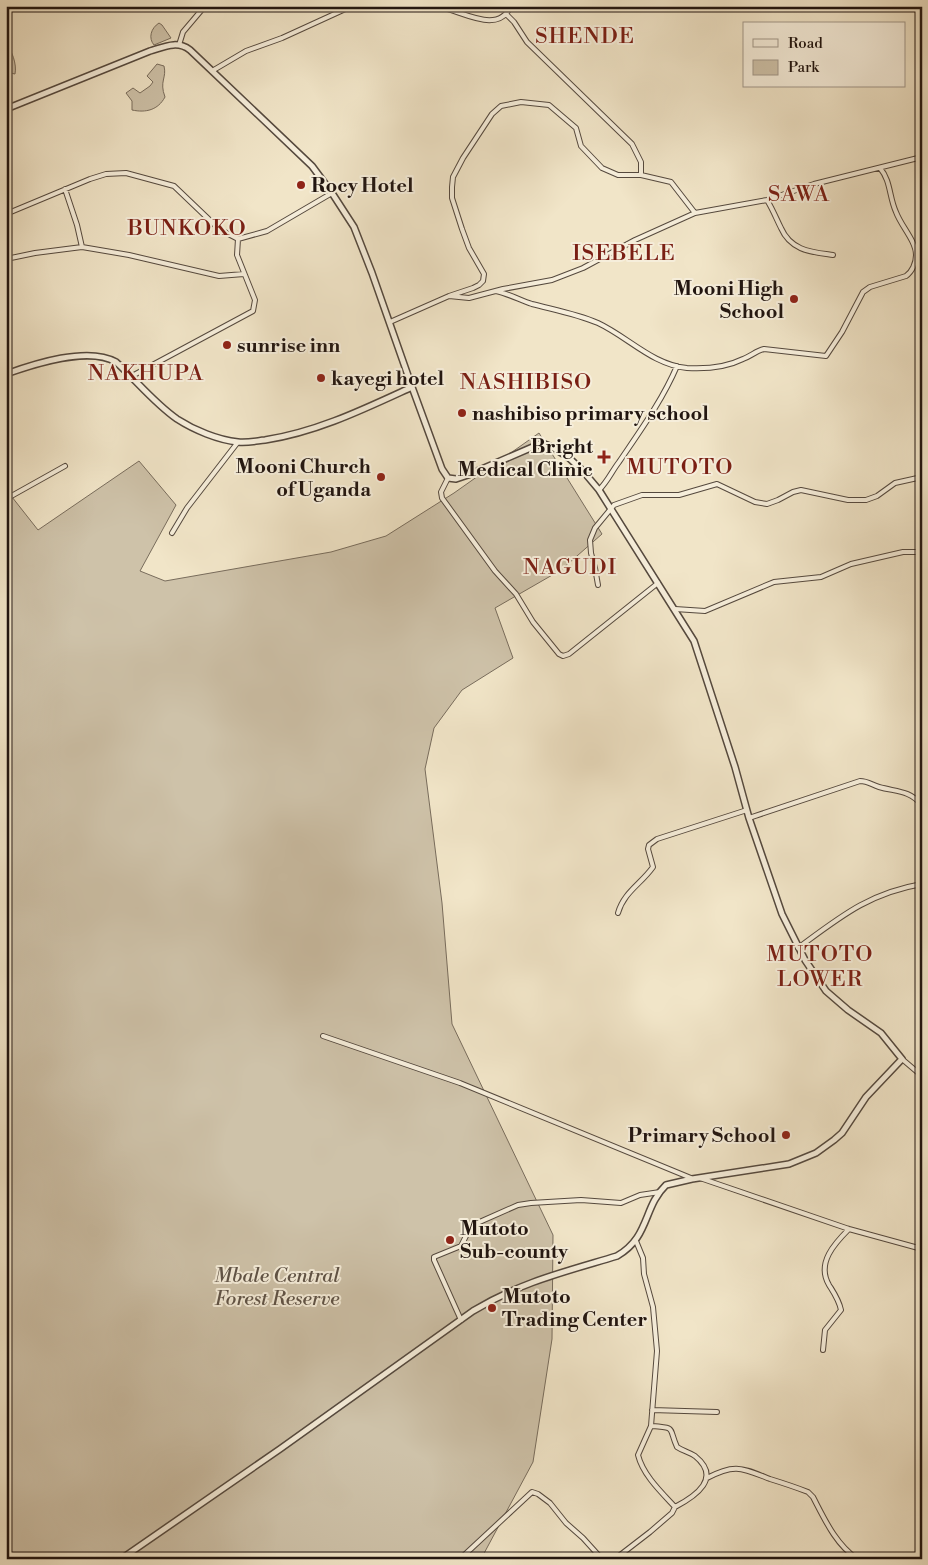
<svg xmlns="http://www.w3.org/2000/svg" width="928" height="1565" font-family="'Libre Bodoni',serif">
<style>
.green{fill:#cec2a9;stroke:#786c5c}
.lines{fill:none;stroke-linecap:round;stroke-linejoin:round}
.minor-casing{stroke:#55493e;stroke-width:6}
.tertiary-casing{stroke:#55493e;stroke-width:8}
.minor{stroke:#f6eedb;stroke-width:4}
.tertiary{stroke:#f6eedb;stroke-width:5}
.poi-dot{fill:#8f2418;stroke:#f6eedb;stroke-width:2}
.labels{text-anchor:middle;stroke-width:4;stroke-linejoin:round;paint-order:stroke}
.poi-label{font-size:20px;font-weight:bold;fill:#211510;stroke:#f6eedb;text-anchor:start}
.park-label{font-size:20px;font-style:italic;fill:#5e5246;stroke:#f6eedb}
.quarter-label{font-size:22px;letter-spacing:1px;fill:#7a1f14;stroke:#f6eedb}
</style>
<rect width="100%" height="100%" fill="#f1e5c8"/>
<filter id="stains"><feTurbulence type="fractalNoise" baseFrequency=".004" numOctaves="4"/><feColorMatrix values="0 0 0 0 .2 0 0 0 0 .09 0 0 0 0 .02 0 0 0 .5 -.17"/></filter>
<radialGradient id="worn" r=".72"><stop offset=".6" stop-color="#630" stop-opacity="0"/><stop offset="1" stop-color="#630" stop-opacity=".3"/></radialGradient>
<!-- green -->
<path class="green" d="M 159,23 L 162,25 L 171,38 L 154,45 C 148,38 151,28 159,23 Z
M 6,43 C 12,51 17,64 15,74 L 6,72 Z
M 157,64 L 164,66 C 167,78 159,81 165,97 C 158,110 146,113 132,110 L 132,101 L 126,93 L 133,88 L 140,93 L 150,86 L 153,82 L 147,76 Z
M 539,433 L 602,534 L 561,570 L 495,608 L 513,658 L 462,690 L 434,728 L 425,769 L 442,903 L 452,1024 L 553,1235 L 552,1339 L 533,1462 L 481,1559 L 6,1559 L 6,501 L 12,497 L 38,530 L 139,461 L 176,505 L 140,571 L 165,581 L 331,552 L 386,536 L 454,493 Z"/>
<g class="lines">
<!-- minor casing -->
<g class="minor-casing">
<path id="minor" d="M 434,6 C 459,8 497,37 511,6
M 507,15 L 514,22 L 527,42 L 632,144 L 641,162 L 641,175 L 671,182 L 695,213
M 179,45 L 183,32 L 205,6
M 212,71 L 246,51 L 282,38 L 352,6
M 65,189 L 77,225 L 82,247
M 767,200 C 773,210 776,218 781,228 C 791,251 812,252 833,255
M 6,214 L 90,179 L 106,174 L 126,173 L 174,186 L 219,229 L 238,239 L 267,231 L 332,193
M 6,259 L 35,253 L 82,247 L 129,255 L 219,276 L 244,274
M 496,291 C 509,294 520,300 532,304 C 555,310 577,314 598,323 C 628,337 653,365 687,368 C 705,369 727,367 743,359 C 751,356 756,351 764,349 L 826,356 L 842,332 L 863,292 L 870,287 L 906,276 C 912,272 916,263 916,255 C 916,241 901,226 896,212 C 889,197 891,181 880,168
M 449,296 L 469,298 L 503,289 L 552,280 L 583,268 L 635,240 L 695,213 L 767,200 L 814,184 L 922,157
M 390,322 L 449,296 L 473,288 L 479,285 L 483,281 L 484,274 L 469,248 L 462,229 L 452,198 L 452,187 L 453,177 L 463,158 L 492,114 L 501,106 L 521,102 L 549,105 L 576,128 L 581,146 L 602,168 L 618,175 L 641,175
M 132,376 L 253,311 L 255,300 L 237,255 L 238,239
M 448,478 L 441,492 L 442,498 L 495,571 L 516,594 L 533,622 L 559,654 L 563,656 L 569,654 L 658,583
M 599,490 C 608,481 612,471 619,462 C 640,431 662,401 677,366
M 6,499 L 65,466
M 172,533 L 187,508 L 238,442
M 598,585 L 595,568 L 591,553 L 590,540 L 595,528 L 614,505 L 642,495 L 679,495 L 717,484 L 755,502 L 767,504 L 778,500 L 793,492 L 801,490 L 848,500 L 866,500 L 877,496 L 895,483 L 922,477
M 675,609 L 705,611 L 774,582 L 821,577 L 851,564 L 903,552 L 922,552
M 749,818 L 860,781 C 868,781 872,785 879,787 C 897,792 909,790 922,805
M 618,913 C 624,892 641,884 653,867 L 648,849 L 649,845 L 657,839 L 747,810
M 798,948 C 840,917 869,893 922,884
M 323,1036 L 460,1083 L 691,1178
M 902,1059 L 922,1076
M 700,1178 L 849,1229 L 922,1249
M 461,1320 L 434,1260 L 434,1257 L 461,1246 L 469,1230 L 475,1224 L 518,1205 L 531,1203 L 581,1200 L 621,1203 L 640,1195 L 660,1192
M 823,1350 L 825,1330 L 841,1310 C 839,1300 834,1293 829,1285 C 816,1263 835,1243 849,1229
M 652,1410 L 717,1412
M 651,1426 C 677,1428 668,1427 677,1447 C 683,1451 689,1452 695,1456 C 722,1478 696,1496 675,1507
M 707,1478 C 735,1463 742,1468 770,1479 C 783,1483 795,1487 808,1492 L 813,1497 C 825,1520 835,1543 857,1559
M 460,1559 L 532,1492 L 538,1494 L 550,1503 L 566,1523 L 583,1538 L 602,1559
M 615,1559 L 650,1532 L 672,1513 L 675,1507 C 661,1492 643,1475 638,1455 L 651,1426 L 657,1351 L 653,1307 L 644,1274 L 643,1258 L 636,1241"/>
</g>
<!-- tertiary casing -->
<g class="tertiary-casing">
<path id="tertiary" d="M 6,109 L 150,51 C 164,47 177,40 190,50 L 312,166 L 332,193 L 354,227 L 372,273 L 412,387 L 442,469 L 448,478 L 456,479 L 468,475 L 542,443 L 552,447 L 568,457 L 583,471 L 599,490 L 694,641 L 735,767 L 749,818 L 782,914 L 805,960 L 826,991 L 848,1010 L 881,1033 L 902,1059 L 866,1097 L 842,1133 L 834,1140 L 816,1153 L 789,1164 L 692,1179 L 666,1185 C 643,1207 650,1237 617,1256 C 564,1272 521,1282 473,1311 L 280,1449 L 121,1559
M 6,374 C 34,364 88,346 116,362 C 136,380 154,403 177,419 C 194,430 218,440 238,442 C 247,443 256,441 265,440 C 317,432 364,409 412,387"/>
</g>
<!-- minor -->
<use href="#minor" class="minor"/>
<!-- tertiary -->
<use href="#tertiary" class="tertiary"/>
</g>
<!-- markers -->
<g class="poi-dot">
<circle cx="301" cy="185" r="5"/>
<circle cx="794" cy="299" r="5"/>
<circle cx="227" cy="345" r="5"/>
<circle cx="321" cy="378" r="5"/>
<circle cx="462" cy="413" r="5"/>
<path d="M601.5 449.5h5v5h5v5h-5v5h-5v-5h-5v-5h5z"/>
<circle cx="381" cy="477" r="5"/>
<circle cx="786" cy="1135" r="5"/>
<circle cx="450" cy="1240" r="5"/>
<circle cx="492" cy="1308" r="5"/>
</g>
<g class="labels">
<!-- poi labels -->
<g class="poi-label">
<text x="311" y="192">Rocy Hotel</text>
<text x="784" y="295" text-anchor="end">Mooni High<tspan x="784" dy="23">School</tspan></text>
<text x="237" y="352">sunrise inn</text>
<text x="331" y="385">kayegi hotel</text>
<text x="472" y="420">nashibiso primary school</text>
<text x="593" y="453" text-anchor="end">Bright<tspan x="593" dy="23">Medical Clinic</tspan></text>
<text x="371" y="473" text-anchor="end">Mooni Church<tspan x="371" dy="23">of Uganda</tspan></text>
<text x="776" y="1142" text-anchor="end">Primary School</text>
<text x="460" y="1235">Mutoto<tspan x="460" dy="23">Sub-county</tspan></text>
<text x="502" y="1303">Mutoto<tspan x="502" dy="23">Trading Center</tspan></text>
</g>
<!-- park labels -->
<g class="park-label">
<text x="277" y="1282">Mbale Central<tspan x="277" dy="23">Forest Reserve</tspan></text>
</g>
<!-- quarter labels -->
<g class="quarter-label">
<text x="585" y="43">SHENDE</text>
<text x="799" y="201">SAWA</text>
<text x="187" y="235">BUNKOKO</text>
<text x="624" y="260">ISEBELE</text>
<text x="146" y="380">NAKHUPA</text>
<text x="526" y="389">NASHIBISO</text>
<text x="680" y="474">MUTOTO</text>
<text x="570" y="574">NAGUDI</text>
<text x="820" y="961">MUTOTO<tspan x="820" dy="25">LOWER</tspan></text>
</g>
</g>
<!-- margin -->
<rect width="928" height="1565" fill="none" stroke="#f1e5c8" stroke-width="25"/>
<rect x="8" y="8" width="913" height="1550" fill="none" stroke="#211510" stroke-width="2.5"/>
<rect x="12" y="12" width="903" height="1540" fill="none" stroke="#211510"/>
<!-- legend -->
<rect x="743" y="22" width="162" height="65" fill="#f6eedb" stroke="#a1978a"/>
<rect x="753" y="39" width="25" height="8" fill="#f6eedb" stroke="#a1978a"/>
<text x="788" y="48" font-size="15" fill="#211510">Road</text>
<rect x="753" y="60" width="25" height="15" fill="#cec2a9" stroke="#a1978a"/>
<text x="788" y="72" font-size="15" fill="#211510">Park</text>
<rect width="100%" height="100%" filter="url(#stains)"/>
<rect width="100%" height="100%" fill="url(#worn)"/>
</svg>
